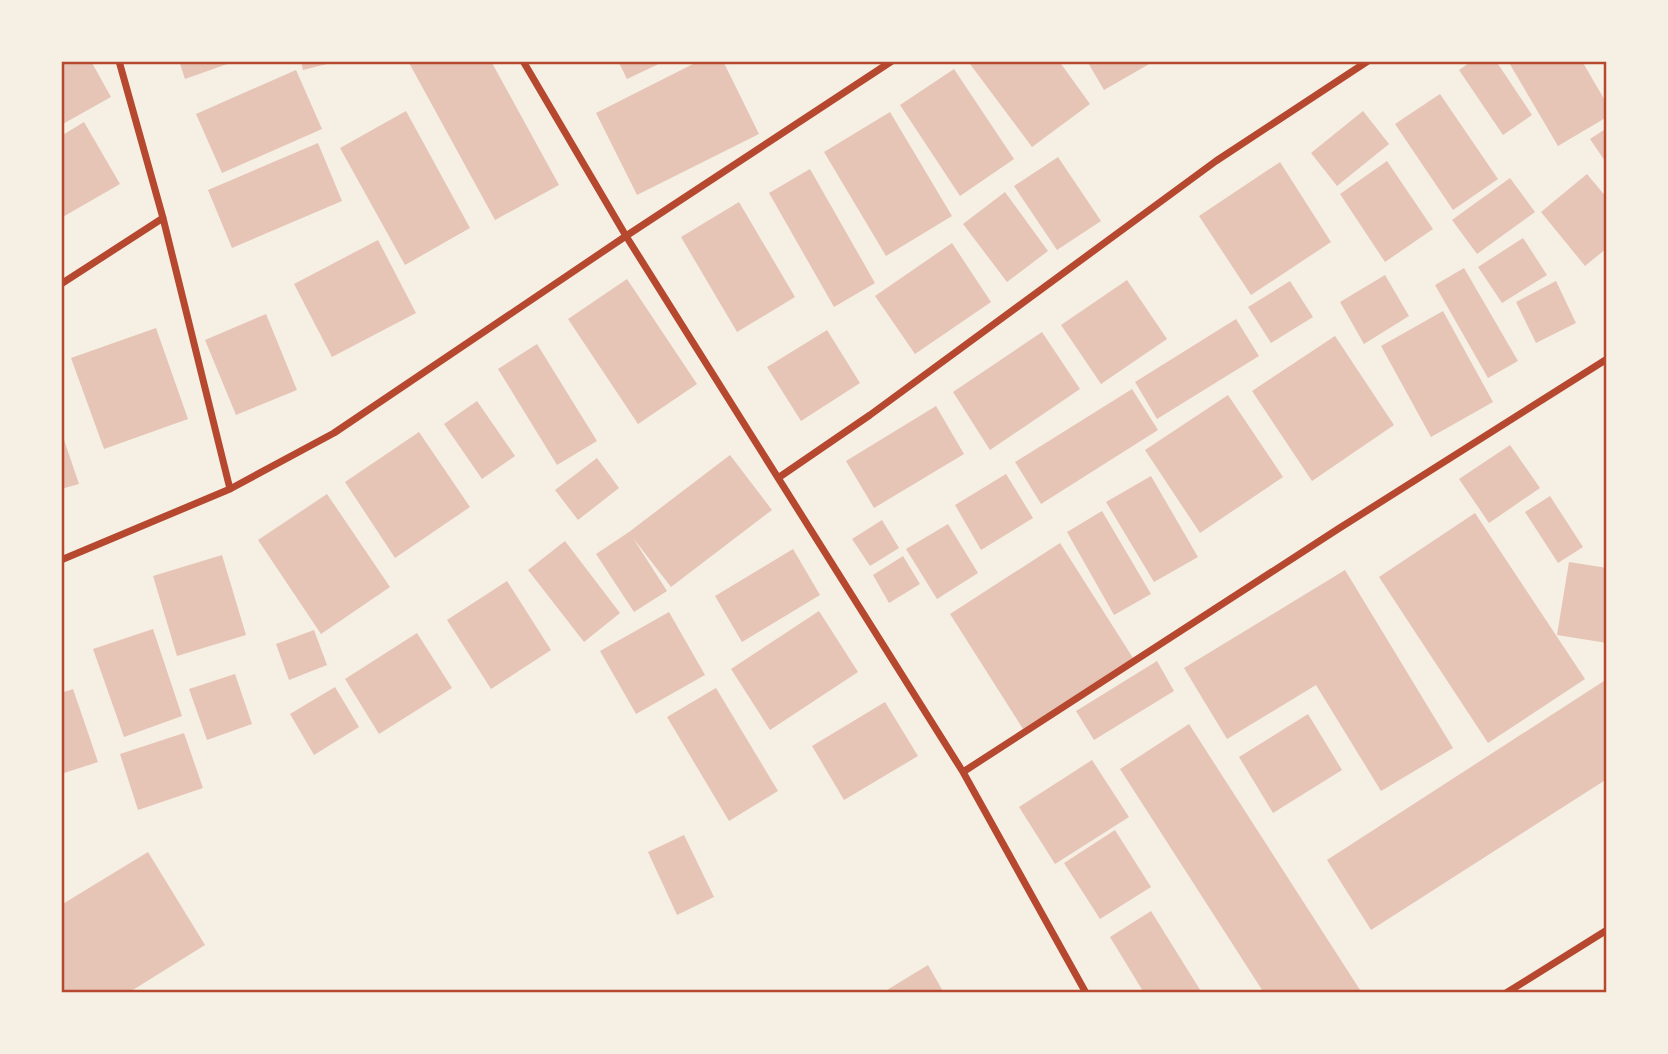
<svg xmlns="http://www.w3.org/2000/svg" width="1668" height="1054" font-family="Lora,serif">
<style>
.building{fill:#e6c5b7}
.lines{fill:none;stroke-linecap:round;stroke-linejoin:round}
.minor{stroke:#b5482f;stroke-width:7}
.neatline{fill:none;stroke:#b5482f;stroke-width:2.5}
</style>
<rect width="100%" height="100%" fill="#f6efe4"/>
<!-- building -->
<path class="building" d="M 61,61 L 91,61 L 111,97 L 61,125 Z
M 179,61 L 233,61 L 233,62 L 185,79 Z
M 301,61 L 334,61 L 335,62 L 303,70 Z
M 408,61 L 491,61 L 559,185 L 495,220 Z
M 618,61 L 665,61 L 627,79 Z
M 699,61 L 723,61 L 759,134 L 637,195 L 596,113 Z
M 975,61 L 1059,61 L 1090,104 L 1032,147 L 970,64 Z
M 1087,61 L 1150,61 L 1151,63 L 1104,90 Z
M 1472,61 L 1496,61 L 1532,115 L 1503,135 L 1459,70 Z
M 1508,61 L 1582,61 L 1607,104 L 1607,117 L 1558,146 Z
M 954,69 L 1014,159 L 960,196 L 900,105 Z
M 296,70 L 322,129 L 222,173 L 196,114 Z
M 1440,94 L 1498,179 L 1453,210 L 1395,124 Z
M 406,111 L 470,228 L 405,265 L 340,148 Z
M 1363,111 L 1389,144 L 1337,186 L 1311,153 Z
M 890,112 L 952,216 L 886,256 L 824,152 Z
M 84,122 L 120,184 L 61,218 L 61,136 Z
M 1607,128 L 1607,164 L 1590,139 Z
M 318,143 L 342,201 L 232,248 L 208,190 Z
M 1058,157 L 1101,221 L 1057,250 L 1014,186 Z
M 1387,161 L 1433,229 L 1385,262 L 1340,194 Z
M 1280,162 L 1331,242 L 1251,295 L 1199,216 Z
M 810,169 L 875,283 L 834,307 L 769,193 Z
M 1587,174 L 1607,198 L 1607,248 L 1585,266 L 1541,212 Z
M 1510,178 L 1535,212 L 1477,254 L 1452,220 Z
M 1005,192 L 1048,251 L 1007,282 L 963,224 Z
M 739,202 L 795,297 L 737,332 L 681,237 Z
M 1523,238 L 1547,275 L 1502,303 L 1478,267 Z
M 378,240 L 416,313 L 332,357 L 294,284 Z
M 952,243 L 991,302 L 915,354 L 875,296 Z
M 1464,268 L 1518,361 L 1488,378 L 1435,285 Z
M 1385,275 L 1409,316 L 1364,344 L 1340,302 Z
M 627,279 L 697,384 L 638,424 L 568,319 Z
M 1127,280 L 1167,339 L 1101,384 L 1061,325 Z
M 1290,281 L 1313,317 L 1271,343 L 1248,307 Z
M 1556,281 L 1576,323 L 1536,343 L 1516,302 Z
M 1443,311 L 1493,402 L 1431,437 L 1381,346 Z
M 266,314 L 297,390 L 236,415 L 205,340 Z
M 1236,319 L 1259,356 L 1157,419 L 1135,382 Z
M 156,328 L 188,419 L 104,449 L 71,358 Z
M 827,330 L 860,383 L 801,421 L 767,367 Z
M 1042,332 L 1080,389 L 990,450 L 953,392 Z
M 1335,336 L 1394,425 L 1312,481 L 1252,391 Z
M 537,344 L 597,441 L 557,465 L 498,369 Z
M 1132,389 L 1158,430 L 1041,504 L 1015,462 Z
M 1228,395 L 1283,477 L 1200,533 L 1145,450 Z
M 477,401 L 515,456 L 482,479 L 444,424 Z
M 936,406 L 964,454 L 874,508 L 846,461 Z
M 61,431 L 79,484 L 61,489 Z
M 419,432 L 470,507 L 395,558 L 345,482 Z
M 1510,445 L 1540,488 L 1489,523 L 1459,479 Z
M 730,455 L 772,510 L 671,587 L 633,538 L 667,591 L 634,612 L 596,554 L 629,532 Z
M 597,458 L 619,488 L 578,520 L 555,490 Z
M 1006,474 L 1033,518 L 981,550 L 955,505 Z
M 1151,476 L 1198,557 L 1154,582 L 1106,502 Z
M 327,494 L 390,587 L 321,634 L 258,540 Z
M 1550,496 L 1583,547 L 1558,563 L 1525,512 Z
M 1102,511 L 1151,594 L 1114,615 L 1067,532 Z
M 1475,513 L 1585,679 L 1488,743 L 1379,577 Z
M 882,520 L 899,548 L 870,566 L 852,539 Z
M 948,524 L 978,573 L 937,599 L 906,549 Z
M 565,541 L 620,613 L 584,642 L 528,570 Z
M 1060,543 L 1133,658 L 1023,729 L 950,614 Z
M 793,549 L 820,595 L 742,642 L 715,596 Z
M 222,555 L 246,635 L 177,656 L 153,576 Z
M 903,556 L 920,584 L 889,603 L 873,575 Z
M 1569,562 L 1607,568 L 1607,643 L 1557,635 Z
M 1345,570 L 1453,748 L 1381,791 L 1316,685 L 1227,739 L 1184,668 Z
M 507,581 L 551,650 L 491,689 L 447,620 Z
M 819,611 L 858,672 L 770,730 L 731,669 Z
M 669,612 L 705,675 L 636,714 L 600,651 Z
M 153,629 L 182,716 L 124,737 L 93,649 Z
M 314,630 L 327,665 L 289,680 L 276,644 Z
M 417,633 L 452,688 L 379,734 L 345,679 Z
M 1157,661 L 1174,691 L 1094,740 L 1076,711 Z
M 235,674 L 252,724 L 207,740 L 189,689 Z
M 1607,679 L 1607,779 L 1371,930 L 1327,860 Z
M 335,687 L 359,727 L 314,755 L 290,714 Z
M 716,688 L 778,791 L 729,821 L 667,717 Z
M 73,689 L 98,762 L 61,774 L 61,693 Z
M 885,702 L 918,756 L 844,800 L 812,746 Z
M 1308,714 L 1342,770 L 1273,813 L 1239,757 Z
M 1189,724 L 1362,993 L 1264,993 L 1120,769 Z
M 184,733 L 203,788 L 138,810 L 120,754 Z
M 1092,760 L 1129,817 L 1055,864 L 1019,807 Z
M 1115,830 L 1151,887 L 1100,919 L 1064,863 Z
M 684,835 L 714,897 L 677,915 L 648,852 Z
M 148,852 L 205,945 L 128,993 L 61,993 L 61,905 Z
M 1151,911 L 1202,993 L 1144,993 L 1110,937 Z
M 928,965 L 944,993 L 882,993 Z"/>
<g class="lines">
<!-- minor -->
<path class="minor" d="M 119,61 L 163,218 L 230,489
M 523,61 L 626,236 L 963,772 L 1086,993
M 61,284 L 163,218
M 778,478 L 870,415 L 1216,161 L 1368,61
M 61,560 L 230,489 L 334,433 L 626,236 L 892,61
M 963,772 L 1338,529 L 1607,359
M 1506,993 L 1607,930"/>
</g>
<!-- border -->
<rect width="1668" height="1054" fill="none" stroke="#f6efe4" stroke-width="126"/>
<rect x="63" y="63" width="1542" height="928" class="neatline"/>
</svg>
